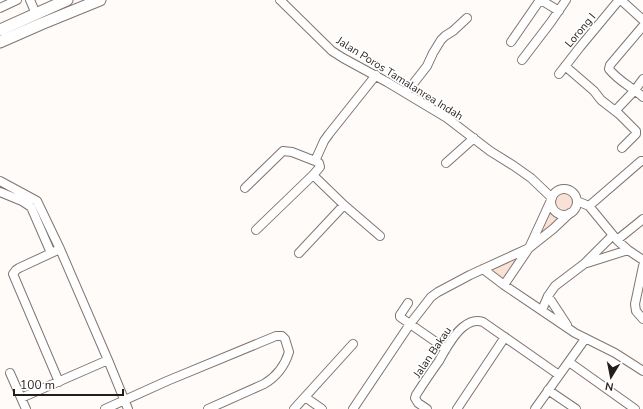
<svg xmlns="http://www.w3.org/2000/svg" width="643" height="409" font-family="'Nunito Sans',sans-serif">
<style>
.green{fill:#fae1d5}
.lines{fill:none;stroke-linecap:round;stroke-linejoin:round}
.minor-casing{stroke:#81756f;stroke-width:10}
.highway-casing{stroke:#81756f;stroke-width:13}
.minor{stroke:#fff;stroke-width:8}
.highway{stroke:#fff;stroke-width:11}
.labels{text-anchor:middle;stroke-width:3.5;stroke-linejoin:round;paint-order:stroke}
.street-label{font-size:11px;fill:#231e1b;stroke:#fff}
</style>
<rect width="100%" height="100%" fill="#fefbf9"/>
<!-- green -->
<path class="green" d="M555 200a10 10 0 1 1 20 0a10 10 0 1 1-20 0Z
M 550,209 L 554,215 L 561,217 L 540,235 Z
M 519,255 L 502,281 L 489,272 Z"/>
<g class="lines">
<!-- minor casing -->
<g class="minor-casing">
<path id="minor" d="M 30,0 L 36,14
M 280,0 L 332,51 L 343,58 L 387,82 L 447,118 L 490,151 L 514,166 L 531,178 L 552,198 L 529,248 L 470,275 L 438,292 L 431,297 L 410,324 L 353,409
M 541,0 L 559,11
M 621,0 L 643,20
M 0,8 L 17,0
M 643,26 L 610,65 L 609,69 C 617,80 633,88 643,97
M 511,42 L 540,0
M 522,60 L 551,22 L 566,0
M 565,66 L 594,91 L 601,100 L 619,114 L 636,131 L 636,134 L 622,148
M 559,74 L 580,47 L 619,0
M 406,93 L 427,66 L 433,53 L 441,40 L 445,36 L 453,31 L 467,18
M 615,111 L 635,90 L 643,79
M 446,163 L 474,138
M 0,181 L 37,201 L 60,249 L 108,360 L 128,409
M 245,188 L 283,151 L 292,152 L 315,161
M551 202a13 13 0 1 1 26 0a13 13 0 1 1-26 0Z
M 0,192 L 22,201 L 31,207 L 51,253
M 577,201 L 589,206 L 617,240 L 628,250 L 643,260
M 344,205 L 380,236
M 589,206 L 641,161 L 643,161
M 256,230 L 313,175
M 617,240 L 643,219
M 299,253 L 344,205 L 313,175 L 320,167 L 319,163 L 315,161 L 324,141 L 329,134 L 376,75
M 587,263 L 628,250
M 643,266 L 635,304 L 636,311 L 643,319
M 483,269 L 504,285 L 575,333 L 615,353 L 643,371
M 504,285 L 529,248 L 553,229 L 570,213
M 548,296 L 567,325
M 408,303 L 400,315 L 400,317 L 446,349
M 542,310 L 548,296 L 555,286 L 584,264 L 613,235
M 569,362 L 635,409
M 10,373 L 26,409
M 59,382 L 13,274 L 16,270 L 19,268 L 60,249
M 548,390 L 576,409
M 305,397 L 322,409
M 21,398 L 108,360
M 105,409 L 167,381 L 259,343 L 276,336 L 282,336 L 285,339 L 289,352 C 285,365 276,377 264,384 L 208,409
M 294,409 L 353,344
M 427,409 L 418,403 L 415,398 L 416,395 C 423,384 431,372 439,361 C 445,350 453,335 463,327 C 469,322 475,319 483,322 L 559,375
M 457,409 L 505,337
M 535,409 L 585,339"/>
</g>
<!-- highway casing -->
<g class="highway-casing">
<path id="highway" d="M 0,30 L 67,0
M 0,42 L 41,24 L 100,0"/>
</g>
<!-- minor -->
<use href="#minor" class="minor"/>
<!-- highway -->
<use href="#highway" class="highway"/>
</g>
<g class="labels">
<!-- street labels -->
<g class="street-label">
<text transform="translate(580 30) rotate(-50)" y="4">Lorong I</text>
<text transform="translate(400 78) rotate(32)" y="4">Jalan Poros Tamalanrea Indah</text>
<text transform="translate(432 352) rotate(-56)" y="4">Jalan Bakau</text>
</g>
</g>
<!-- north arrow -->
<g transform="translate(611 377) rotate(190)" stroke="#ffffff" stroke-width="3" paint-order="stroke">
<path d="M0-3L7 15L0 10L-7 15Z" fill="#231e1b"/>
<text y="-6" font-size="11" font-weight="bold" text-anchor="middle" fill="#231e1b">N</text>
</g>
<!-- scale -->
<path d="M14 389v6h109v-6" fill="none" stroke="#231e1b" stroke-width="2"/>
<text x="20" y="389" font-size="12" fill="#231e1b" stroke="#ffffff" stroke-width="3" paint-order="stroke">100 m</text>
</svg>
